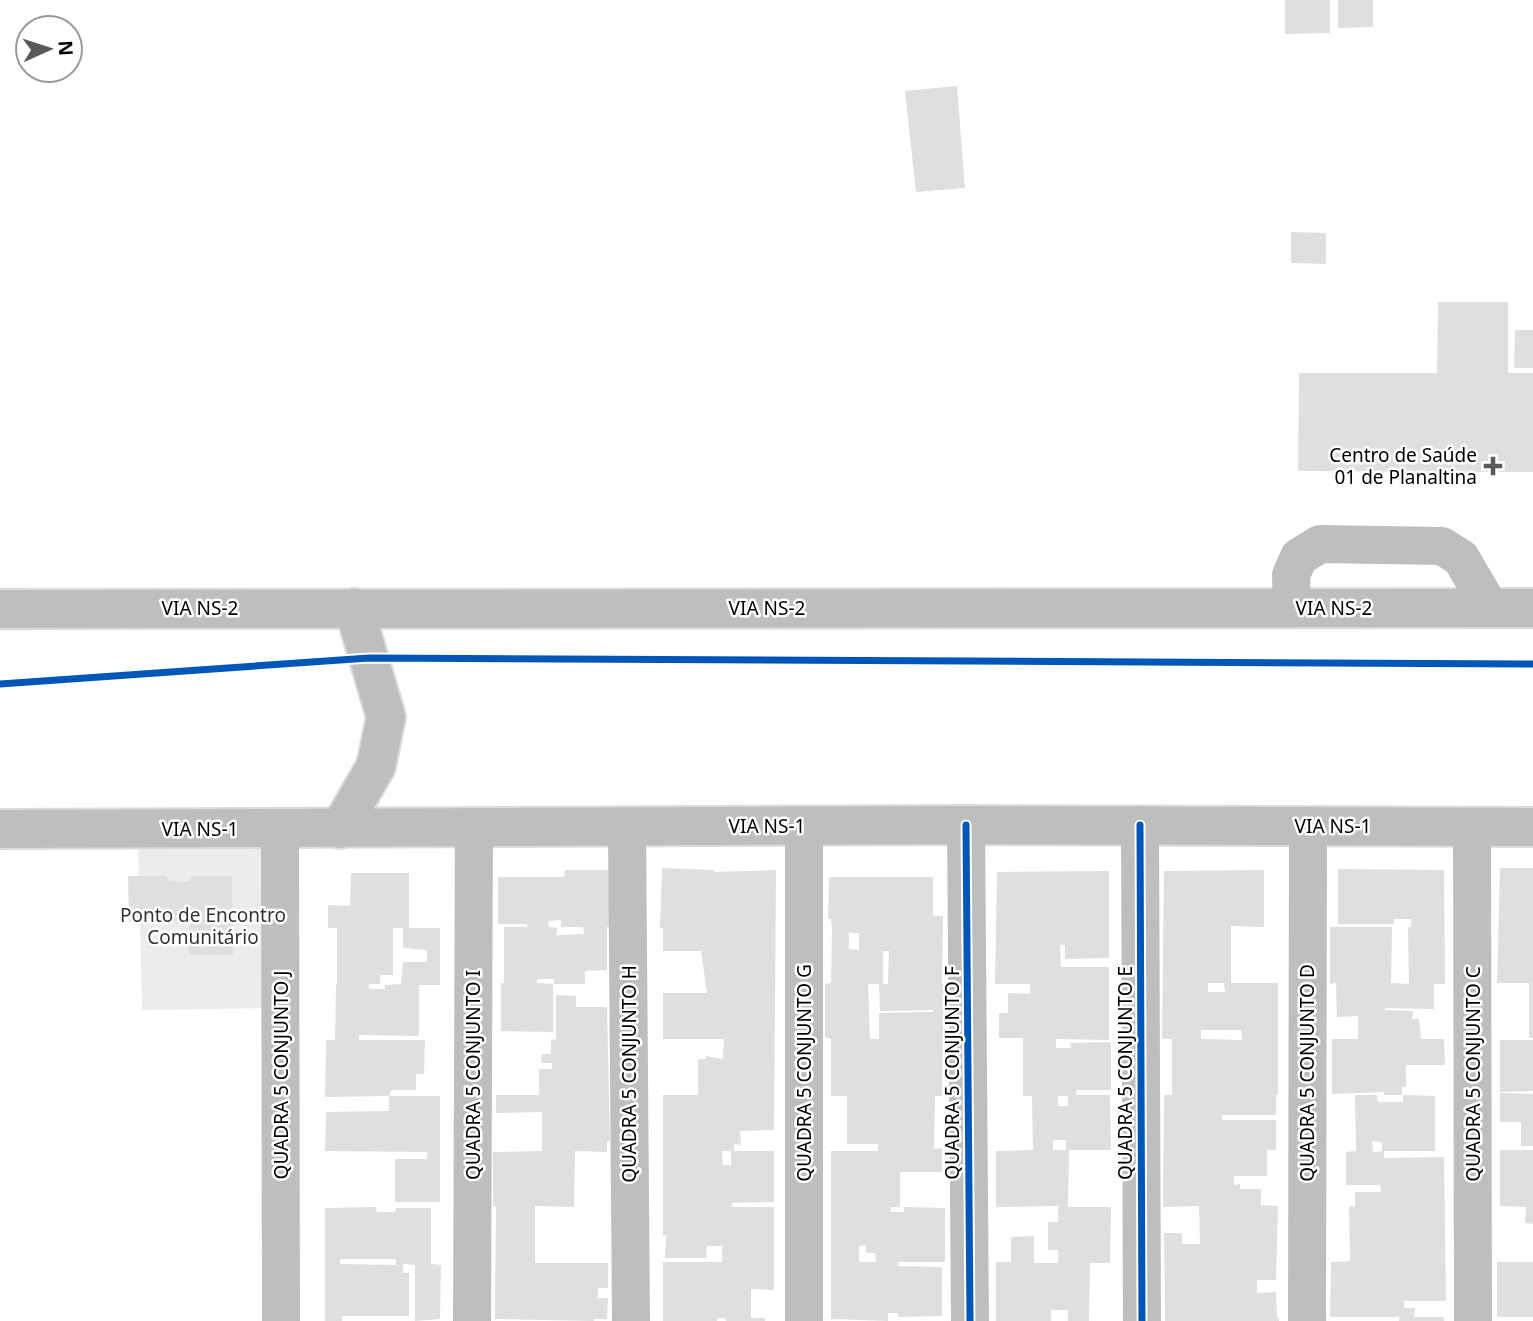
<svg xmlns="http://www.w3.org/2000/svg" width="1533" height="1321" font-family="'Noto Sans',sans-serif">
<style>
.green{fill:#ececec}
.building{fill:#dfdfdf;fill-rule:evenodd}
.lines{fill:none;stroke-linecap:round;stroke-linejoin:round}
.major-casing{stroke:#dbdbdb;stroke-width:42}
.minor{stroke:#bebebe;stroke-width:38}
.major{stroke:#bebebe;stroke-width:38}
.cycleway-casing{stroke:#fff;stroke-width:11}
.cycleway{stroke:#0057b8;stroke-width:7}
.poi-dot{fill:#595959;stroke:#fff;stroke-width:2.5}
.labels{text-anchor:middle;stroke-width:5;stroke-linejoin:round;paint-order:stroke}
.poi-label{font-size:19px;fill:#000;stroke:#fff;text-anchor:end}
.street-label{font-size:19px;fill:#000;stroke:#fff}
.park-label{font-size:19px;fill:#333;stroke:#fff}
</style>
<rect width="100%" height="100%" fill="#fff"/>
<!-- green -->
<path class="green" d="M 138,844 L 263,844 L 271,1008 L 142,1010 Z"/>
<!-- building -->
<path class="building" d="M 1285,0 L 1330,0 L 1330,33 L 1285,34 Z
M 1338,0 L 1373,0 L 1373,27 L 1338,28 Z
M 957,86 L 965,188 L 916,192 L 905,91 Z
M 1291,232 L 1326,233 L 1326,264 L 1291,263 Z
M 1438,302 L 1508,302 L 1508,373 L 1533,373 L 1533,472 L 1298,471 L 1299,373 L 1437,373 Z
M 1515,330 L 1533,330 L 1533,368 L 1514,368 Z
M 662,868 L 714,870 L 714,872 L 776,870 L 774,1130 L 740,1131 L 741,1145 L 734,1144 L 734,1151 L 774,1151 L 774,1202 L 732,1203 L 732,1207 L 774,1207 L 774,1290 L 751,1289 L 751,1318 L 765,1318 L 765,1321 L 726,1321 L 725,1318 L 717,1318 L 717,1321 L 663,1321 L 663,1262 L 722,1262 L 722,1246 L 707,1246 L 706,1258 L 665,1258 L 666,1235 L 663,1236 L 663,1095 L 698,1095 L 698,1059 L 706,1059 L 706,1056 L 723,1059 L 724,1039 L 663,1039 L 663,993 L 707,993 L 701,951 L 663,951 L 663,928 L 660,928 ZM 722,1151 L 731,1151 L 731,1165 L 723,1165 Z
M 1500,868 L 1533,868 L 1533,1038 L 1529,1038 L 1529,983 L 1497,983 Z
M 1338,869 L 1444,870 L 1445,984 L 1434,984 L 1434,1009 L 1385,1008 L 1385,1010 L 1413,1011 L 1412,1019 L 1419,1019 L 1421,1039 L 1444,1039 L 1445,1065 L 1406,1065 L 1406,1087 L 1402,1087 L 1402,1095 L 1384,1095 L 1384,1092 L 1332,1094 L 1332,1039 L 1358,1039 L 1358,1016 L 1337,1017 L 1336,983 L 1330,984 L 1330,927 L 1392,927 L 1391,983 L 1409,984 L 1408,927 L 1411,927 L 1411,919 L 1394,919 L 1394,924 L 1338,924 Z
M 565,870 L 610,870 L 610,927 L 607,927 L 607,970 L 585,971 L 585,984 L 554,984 L 554,979 L 537,979 L 537,983 L 553,984 L 553,1032 L 501,1031 L 501,983 L 504,983 L 504,927 L 527,927 L 527,924 L 498,924 L 498,877 L 564,877 ZM 561,920 L 561,927 L 583,927 L 584,934 L 557,935 L 557,928 L 549,927 L 548,921 Z
M 1264,870 L 1264,927 L 1231,926 L 1231,983 L 1278,983 L 1278,1095 L 1276,1095 L 1276,1115 L 1222,1115 L 1222,1120 L 1276,1120 L 1276,1150 L 1267,1150 L 1267,1176 L 1234,1176 L 1234,1185 L 1240,1184 L 1240,1189 L 1261,1189 L 1261,1205 L 1278,1206 L 1276,1280 L 1257,1280 L 1257,1293 L 1276,1292 L 1277,1318 L 1279,1318 L 1279,1321 L 1165,1321 L 1164,1233 L 1182,1233 L 1182,1244 L 1200,1244 L 1199,1206 L 1163,1207 L 1164,1095 L 1172,1095 L 1172,1039 L 1162,1039 L 1164,871 ZM 1208,983 L 1224,983 L 1225,992 L 1208,992 ZM 1201,1030 L 1241,1030 L 1242,1040 L 1201,1039 Z
M 1109,871 L 1109,958 L 1065,959 L 1065,945 L 1060,945 L 1061,967 L 1109,967 L 1109,1040 L 1056,1039 L 1056,1048 L 1071,1048 L 1070,1043 L 1111,1042 L 1111,1090 L 1077,1090 L 1076,1095 L 1110,1095 L 1111,1150 L 1069,1150 L 1068,1207 L 1111,1207 L 1110,1263 L 1090,1263 L 1089,1321 L 1068,1321 L 1068,1310 L 1051,1310 L 1051,1321 L 996,1321 L 996,1262 L 1011,1262 L 1011,1237 L 1034,1236 L 1034,1263 L 1058,1263 L 1058,1250 L 1048,1250 L 1048,1222 L 1058,1222 L 1058,1206 L 996,1207 L 996,1151 L 1033,1150 L 1032,1096 L 1023,1096 L 1023,1038 L 999,1038 L 999,1013 L 1008,1013 L 1008,993 L 1030,994 L 1030,984 L 995,984 L 997,872 ZM 1058,1096 L 1068,1096 L 1068,1106 L 1058,1106 ZM 1053,1140 L 1066,1140 L 1066,1150 L 1053,1150 Z
M 351,873 L 409,873 L 409,928 L 440,928 L 440,985 L 419,985 L 419,1036 L 359,1035 L 359,1040 L 425,1040 L 424,1074 L 416,1074 L 416,1090 L 391,1090 L 390,1096 L 440,1096 L 440,1202 L 395,1202 L 395,1159 L 427,1159 L 427,1152 L 325,1151 L 326,1112 L 389,1111 L 389,1096 L 325,1097 L 326,1040 L 335,1040 L 336,984 L 337,984 L 337,928 L 328,928 L 328,905 L 350,906 ZM 393,928 L 403,928 L 403,948 L 427,950 L 427,962 L 403,962 L 401,984 L 385,985 L 385,989 L 369,989 L 369,984 L 380,984 L 380,975 L 393,975 Z
M 128,876 L 165,876 L 170,881 L 188,882 L 193,876 L 232,876 L 233,955 L 189,955 L 189,921 L 175,921 L 169,916 L 152,916 L 147,922 L 129,922 Z
M 829,877 L 933,877 L 933,916 L 943,916 L 942,984 L 944,984 L 942,1096 L 935,1096 L 934,1149 L 942,1148 L 942,1172 L 900,1172 L 900,1207 L 891,1207 L 891,1212 L 904,1212 L 904,1207 L 945,1208 L 945,1262 L 898,1262 L 898,1266 L 942,1267 L 942,1316 L 898,1317 L 898,1313 L 888,1313 L 888,1321 L 831,1319 L 831,1151 L 878,1151 L 878,1144 L 847,1144 L 847,1096 L 831,1096 L 831,1039 L 825,1037 L 825,984 L 831,983 L 832,928 L 831,919 L 828,919 ZM 849,933 L 859,933 L 859,950 L 849,949 ZM 883,951 L 889,951 L 888,984 L 883,984 ZM 868,984 L 879,984 L 880,1011 L 933,1010 L 933,1012 L 879,1013 L 879,1039 L 870,1039 ZM 866,1245 L 866,1253 L 875,1253 L 876,1262 L 859,1262 L 859,1246 Z
M 556,995 L 576,996 L 576,1007 L 607,1007 L 610,1141 L 607,1141 L 607,1152 L 575,1151 L 574,1207 L 535,1206 L 535,1263 L 608,1263 L 608,1288 L 598,1288 L 598,1298 L 608,1298 L 607,1319 L 594,1319 L 594,1321 L 495,1319 L 496,1207 L 493,1206 L 493,1152 L 542,1151 L 542,1112 L 496,1113 L 496,1095 L 539,1095 L 539,1069 L 552,1069 L 552,1063 L 541,1063 L 542,1054 L 551,1054 L 551,1039 L 556,1040 Z
M 1500,1040 L 1533,1040 L 1533,1091 L 1500,1092 Z
M 1500,1093 L 1533,1094 L 1533,1146 L 1521,1146 L 1521,1122 L 1500,1122 Z
M 1355,1095 L 1377,1095 L 1378,1102 L 1403,1102 L 1403,1095 L 1435,1096 L 1435,1151 L 1384,1151 L 1384,1158 L 1444,1157 L 1446,1301 L 1404,1301 L 1404,1308 L 1415,1308 L 1414,1317 L 1444,1317 L 1444,1321 L 1399,1321 L 1399,1317 L 1330,1317 L 1331,1262 L 1350,1261 L 1349,1206 L 1355,1207 L 1355,1192 L 1381,1192 L 1380,1185 L 1346,1185 L 1346,1152 L 1356,1151 ZM 1372,1141 L 1382,1142 L 1382,1151 L 1384,1151 L 1373,1152 Z
M 1500,1150 L 1533,1150 L 1533,1224 L 1525,1223 L 1526,1207 L 1500,1206 Z
M 376,1207 L 377,1212 L 395,1212 L 396,1208 L 431,1208 L 431,1264 L 441,1265 L 440,1319 L 415,1321 L 415,1265 L 403,1264 L 403,1273 L 409,1273 L 409,1316 L 342,1316 L 342,1321 L 325,1321 L 325,1208 ZM 340,1259 L 396,1259 L 396,1265 L 340,1264 Z
M 1497,1262 L 1533,1262 L 1533,1317 L 1497,1317 Z"/>
<g class="lines">
<!-- major casing -->
<g class="major-casing">
<path id="major" d="M 0,609 L 1533,608
M 0,829 L 966,825 L 1533,827
M 340,829 L 376,766 L 386,717 L 354,608"/>
</g>
<!-- minor -->
<path class="minor" d="M 1292,608 L 1291,575 L 1299,557 L 1320,544 L 1442,546 L 1461,558 L 1490,608
M 966,825 L 970,1321
M 1140,825 L 1142,1321
M 804,826 L 804,1321
M 627,827 L 631,1321
M 1472,827 L 1473,1321
M 280,829 L 281,1321
M 472,1321 L 474,828
M 1307,1321 L 1308,826"/>
<!-- major -->
<use href="#major" class="major"/>
<!-- cycleway casing -->
<g class="cycleway-casing">
<path id="cycleway" d="M 0,684 L 369,658 L 1533,664
M 966,825 L 970,1321
M 1140,825 L 1142,1321"/>
</g>
<!-- cycleway -->
<use href="#cycleway" class="cycleway"/>
</g>
<!-- markers -->
<path class="poi-dot" d="M1489.5 455.5h7v7h7v7h-7v7h-7v-7h-7v-7h7z"/>
<g class="labels">
<!-- poi labels -->
<g class="poi-label">
<text x="1477" y="462">Centro de Saúde<tspan x="1477" dy="22">01 de Planaltina</tspan></text>
</g>
<!-- street labels -->
<g class="street-label">
<text x="200" y="615">VIA NS-2</text>
<text x="767" y="615">VIA NS-2</text>
<text x="1334" y="615">VIA NS-2</text>
<text x="767" y="833">VIA NS-1</text>
<text x="1333" y="833">VIA NS-1</text>
<text x="200" y="836">VIA NS-1</text>
<text transform="translate(804 1073) rotate(-90)" y="7">QUADRA 5 CONJUNTO G</text>
<text transform="translate(952 1073) rotate(-90)" y="7">QUADRA 5 CONJUNTO F</text>
<text transform="translate(1125 1073) rotate(-90)" y="7">QUADRA 5 CONJUNTO E</text>
<text transform="translate(1307 1073) rotate(-90)" y="7">QUADRA 5 CONJUNTO D</text>
<text transform="translate(629 1074) rotate(-90)" y="7">QUADRA 5 CONJUNTO H</text>
<text transform="translate(1473 1074) rotate(-90)" y="7">QUADRA 5 CONJUNTO C</text>
<text transform="translate(281 1075) rotate(-90)" y="7">QUADRA 5 CONJUNTO J</text>
<text transform="translate(473 1075) rotate(-90)" y="7">QUADRA 5 CONJUNTO I</text>
</g>
<!-- park labels -->
<g class="park-label">
<text x="203" y="922">Ponto de Encontro<tspan x="203" dy="22">Comunitário</tspan></text>
</g>
</g>
<!-- north arrow -->
<g transform="translate(49 49) rotate(87)"><circle r="33" fill="#ffffff" stroke="#999999" stroke-width="2"/>
<path d="M0-5L12 26L0 18L-12 26Z" fill="#595959"/>
<text y="-10" font-size="19" font-weight="bold" text-anchor="middle" fill="#000000">N</text>
</g>
</svg>
